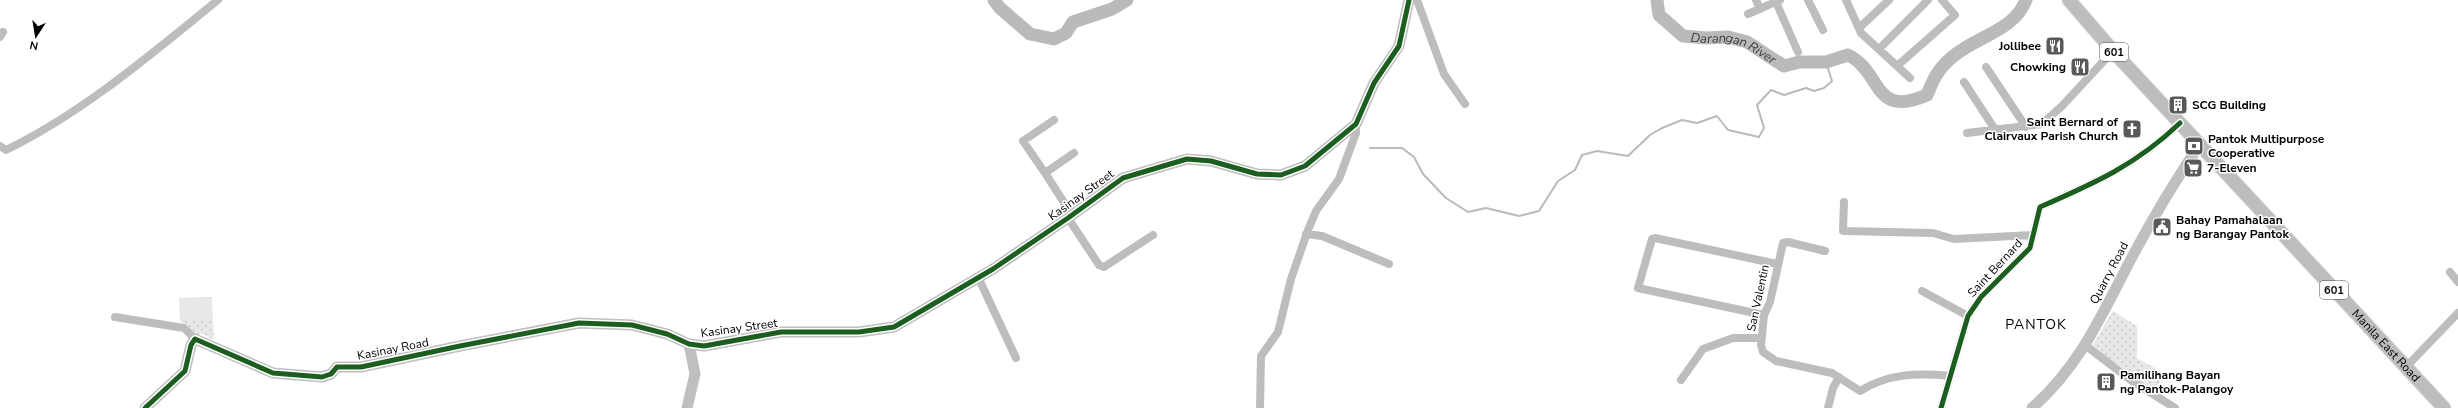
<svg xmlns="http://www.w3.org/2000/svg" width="2458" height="408" font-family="'Nunito Sans',sans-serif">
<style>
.park{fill:url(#park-dots)}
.pitch{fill:#e8e8e8}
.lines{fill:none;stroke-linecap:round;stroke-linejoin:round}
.stream{stroke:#bababa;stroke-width:2}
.river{stroke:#bababa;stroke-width:13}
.primary-casing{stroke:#dbdbdb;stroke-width:15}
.street{stroke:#bdbdbd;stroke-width:8}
.secondary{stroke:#bfbfbf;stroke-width:11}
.primary{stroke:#bdbdbd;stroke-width:13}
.cycleway-casing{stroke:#fff;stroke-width:8}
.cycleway{stroke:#1b5e20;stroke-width:5}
.labels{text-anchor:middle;stroke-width:3;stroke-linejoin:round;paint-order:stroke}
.shield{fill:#fff;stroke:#4c4c4c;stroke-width:1}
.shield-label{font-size:11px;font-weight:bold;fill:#000}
.poi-label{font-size:12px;font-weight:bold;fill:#000;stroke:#fff;text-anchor:start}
.street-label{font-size:12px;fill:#000;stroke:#fff}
.water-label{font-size:13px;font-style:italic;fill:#3d3d3d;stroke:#fff}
.quarter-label{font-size:14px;letter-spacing:1px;fill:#000;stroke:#fff}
</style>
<defs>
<pattern id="park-dots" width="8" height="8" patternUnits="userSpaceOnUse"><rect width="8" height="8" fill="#e8e8e8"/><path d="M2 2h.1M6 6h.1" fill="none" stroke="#c5c5c5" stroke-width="1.8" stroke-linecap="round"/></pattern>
</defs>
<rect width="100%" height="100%" fill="#fff"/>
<!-- park -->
<path class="park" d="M 212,297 L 214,340 L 203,334 L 196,335 L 180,321 L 179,298 Z
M 2113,311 L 2137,326 L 2137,358 L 2165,374 L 2154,391 L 2092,346 Z"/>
<!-- pitch -->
<path class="pitch" d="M 211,298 L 212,318 L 181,320 L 180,299 Z"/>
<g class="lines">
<!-- stream -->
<path class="stream" d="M 1370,148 L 1402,148 L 1414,157 L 1423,174 L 1446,198 L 1468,212 L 1486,208 L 1519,216 L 1539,211 L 1558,181 L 1575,170 L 1582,155 L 1597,151 L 1628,156 L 1650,135 L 1662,128 L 1682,120 L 1697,123 L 1717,116 L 1728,130 L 1759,137 L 1764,128 L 1757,105 L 1771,90 L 1784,95 L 1806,88 L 1814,91 L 1824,88 L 1832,81 L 1826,62"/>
<!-- river -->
<g class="river">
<path d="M 994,0 L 1000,8 L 1030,34 L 1054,39 L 1066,33 L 1073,22 L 1112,9 L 1127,0"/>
<path id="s1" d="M 1657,0 L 1659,15 L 1683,36 L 1706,38 L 1728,37 L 1747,42 L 1784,66 L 1799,62 L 1826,62 L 1848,55 C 1883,72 1872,119 1927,95 C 1933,80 1938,69 1950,59 C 1973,37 2014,32 2026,0"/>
</g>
<!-- primary casing -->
<g class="primary-casing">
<g id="primary">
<path id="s2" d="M 2069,0 L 2113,51 L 2444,408"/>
</g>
</g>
<!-- street -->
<path class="street" d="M 1417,0 L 1444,74 L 1465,104
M 1756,0 L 1760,9
M 1808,0 L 1823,30
M 1846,0 L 1861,33 L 1910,78
M 1776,2 L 1798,52
M 1748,14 L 1780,0
M 1859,28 L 1889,0
M 0,37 L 3,32
M 1879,49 L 1928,0
M 1897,66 L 1955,15 L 1942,0
M 1986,67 L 2026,127
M 1964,82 L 1996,131
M 1967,133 L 2042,124 L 2062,106 L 2113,51
M 0,146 L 6,150 C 84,112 151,54 218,0
M 1045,173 L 1023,141 L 1054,120
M 1844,202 L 1843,231 L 1933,233 L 1954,239 L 2033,235
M 1072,215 L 1045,173 L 1074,153
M 1068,218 L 1099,265 L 1104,267 L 1153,235
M 1306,234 L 1322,236 L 1389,264
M 1825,251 L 1788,242 L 1783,243 L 1770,302 L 1764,315 L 1761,345 L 1763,352 L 1776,361 L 1832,373 L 1860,391 C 1889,373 1917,373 1950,376
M 2450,272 L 2458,282
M 978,277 L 1016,358
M 1922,291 L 1968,316
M 1764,315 L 1638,288 L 1652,239 L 1655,238 L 1777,264
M 115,317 L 184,328 L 195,339
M 2085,345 L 2132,381 L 2175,408
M 2406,367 L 2458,313
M 1681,380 L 1703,349 L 1733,338 L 1761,338
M 1260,408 L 1261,356 L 1278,332 L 1291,279 L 1308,230 L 1316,211 L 1339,179 L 1356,133 L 1356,124
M 1828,408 L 1833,388 L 1839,377
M 1941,408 L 1968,316 L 1981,297 L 2030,248 L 2040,207 C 2095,183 2136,165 2180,123"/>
<!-- secondary -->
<path class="secondary" d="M 145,408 L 185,371 L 191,345 L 195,339 L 273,373 L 322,377 L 331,374 L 337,367 L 361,367 L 460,346 L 579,323 L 632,325 L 667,334 L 689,344 L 704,346 L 781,332 L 859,332 L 894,327 L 993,269 L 1068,218 L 1123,178 L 1187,159 L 1211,161 L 1257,174 L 1281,175 L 1305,166 L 1356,124 L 1374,83 L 1399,46 L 1409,0
M 687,408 L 695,374 L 689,344
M 2032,408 C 2080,366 2102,314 2131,259 C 2152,219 2175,181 2200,144"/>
<!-- primary -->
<use href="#primary" class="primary"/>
<!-- cycleway casing -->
<g class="cycleway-casing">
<path id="cycleway" d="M 145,408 L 185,371 L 191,345 L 195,339 L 273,373 L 322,377 L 331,374 L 337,367 L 361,367 L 460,346 L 579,323 L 632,325 L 667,334 L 689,344 L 704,346 L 781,332 L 859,332 L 894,327 L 993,269 L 1068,218 L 1123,178 L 1187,159 L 1211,161 L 1257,174 L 1281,175 L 1305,166 L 1356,124 L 1374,83 L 1399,46 L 1409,0
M 1941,408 L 1968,316 L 1981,297 L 2030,248 L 2040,207 C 2095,183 2136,165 2180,123"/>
</g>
<!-- cycleway -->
<use href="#cycleway" class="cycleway"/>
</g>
<!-- icons -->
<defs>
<g id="restaurant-square" transform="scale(1)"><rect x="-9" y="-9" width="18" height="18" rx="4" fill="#595959" stroke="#fff"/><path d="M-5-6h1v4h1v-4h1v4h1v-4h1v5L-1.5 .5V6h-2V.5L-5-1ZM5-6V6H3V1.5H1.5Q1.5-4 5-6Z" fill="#fff"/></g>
<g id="building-square" transform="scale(1)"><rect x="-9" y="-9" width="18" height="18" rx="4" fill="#595959" stroke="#fff"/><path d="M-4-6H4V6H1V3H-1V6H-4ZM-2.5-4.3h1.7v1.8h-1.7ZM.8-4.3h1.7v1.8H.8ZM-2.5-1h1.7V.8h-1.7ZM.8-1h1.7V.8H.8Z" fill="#fff"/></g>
<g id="church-square" transform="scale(1)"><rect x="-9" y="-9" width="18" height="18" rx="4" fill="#595959" stroke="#fff"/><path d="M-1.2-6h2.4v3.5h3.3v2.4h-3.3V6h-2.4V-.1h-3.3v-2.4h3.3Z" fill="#fff"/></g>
<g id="bank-square" transform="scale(1)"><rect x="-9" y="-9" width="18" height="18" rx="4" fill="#595959" stroke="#fff"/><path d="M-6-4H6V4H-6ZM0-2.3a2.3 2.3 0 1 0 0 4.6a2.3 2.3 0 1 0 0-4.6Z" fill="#fff"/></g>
<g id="supermarket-square" transform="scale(1)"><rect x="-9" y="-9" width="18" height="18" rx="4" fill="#595959" stroke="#fff"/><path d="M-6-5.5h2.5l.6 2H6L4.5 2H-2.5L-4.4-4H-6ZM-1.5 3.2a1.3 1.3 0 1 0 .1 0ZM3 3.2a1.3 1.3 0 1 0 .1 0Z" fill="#fff"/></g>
<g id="civic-square" transform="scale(1)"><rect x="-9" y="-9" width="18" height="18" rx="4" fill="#595959" stroke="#fff"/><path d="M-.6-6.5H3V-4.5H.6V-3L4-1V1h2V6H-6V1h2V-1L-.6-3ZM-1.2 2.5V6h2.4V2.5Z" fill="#fff"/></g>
</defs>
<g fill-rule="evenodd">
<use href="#restaurant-square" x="2055" y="46"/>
<use href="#restaurant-square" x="2080" y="67"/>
<use href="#building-square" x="2178" y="105"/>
<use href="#church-square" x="2132" y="129"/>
<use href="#bank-square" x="2194" y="146"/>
<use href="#supermarket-square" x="2193" y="168"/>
<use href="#civic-square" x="2162" y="227"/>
<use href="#building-square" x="2106" y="382"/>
</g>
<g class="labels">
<!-- shield labels -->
<g class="shield">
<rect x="2100" y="43" width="28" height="18" rx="3"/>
<rect x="2320" y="281" width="28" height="18" rx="3"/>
</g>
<g class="shield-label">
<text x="2114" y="56">601</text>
<text x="2334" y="294">601</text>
</g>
<!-- poi labels -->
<g class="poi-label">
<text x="2041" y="50" text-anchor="end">Jollibee</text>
<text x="2066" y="71" text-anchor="end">Chowking</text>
<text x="2192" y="109">SCG Building</text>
<text x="2118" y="126" text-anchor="end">Saint Bernard of<tspan x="2118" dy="14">Clairvaux Parish Church</tspan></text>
<text x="2208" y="143">Pantok Multipurpose<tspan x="2208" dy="14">Cooperative</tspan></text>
<text x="2207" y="172">7-Eleven</text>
<text x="2176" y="224">Bahay Pamahalaan<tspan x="2176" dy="14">ng Barangay Pantok</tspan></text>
<text x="2120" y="379">Pamilihang Bayan<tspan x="2120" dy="14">ng Pantok-Palangoy</tspan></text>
</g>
<!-- street labels -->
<g class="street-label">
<text transform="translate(1081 195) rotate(-36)" y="4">Kasinay Street</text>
<text transform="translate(1995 268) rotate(-47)" y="4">Saint Bernard</text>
<text transform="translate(2109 273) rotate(-62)" y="4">Quarry Road</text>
<text transform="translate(1758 298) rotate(-78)" y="4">San Valentin</text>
<text transform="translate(739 328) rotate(-8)" y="4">Kasinay Street</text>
<text dy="4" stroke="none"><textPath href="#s2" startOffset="469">Manila East Road</textPath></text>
<text transform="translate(393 349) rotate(-11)" y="4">Kasinay Road</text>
</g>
<!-- water labels -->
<g class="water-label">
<text dy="5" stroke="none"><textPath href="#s1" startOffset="100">Darangan River</textPath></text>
</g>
<!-- quarter labels -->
<g class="quarter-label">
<text x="2036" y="329">PANTOK</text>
</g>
</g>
<!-- north arrow -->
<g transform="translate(36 36) rotate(192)" stroke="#ffffff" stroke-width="3" paint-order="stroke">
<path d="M0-3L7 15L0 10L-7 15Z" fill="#000000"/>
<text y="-6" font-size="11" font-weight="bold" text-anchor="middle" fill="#000000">N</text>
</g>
</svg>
